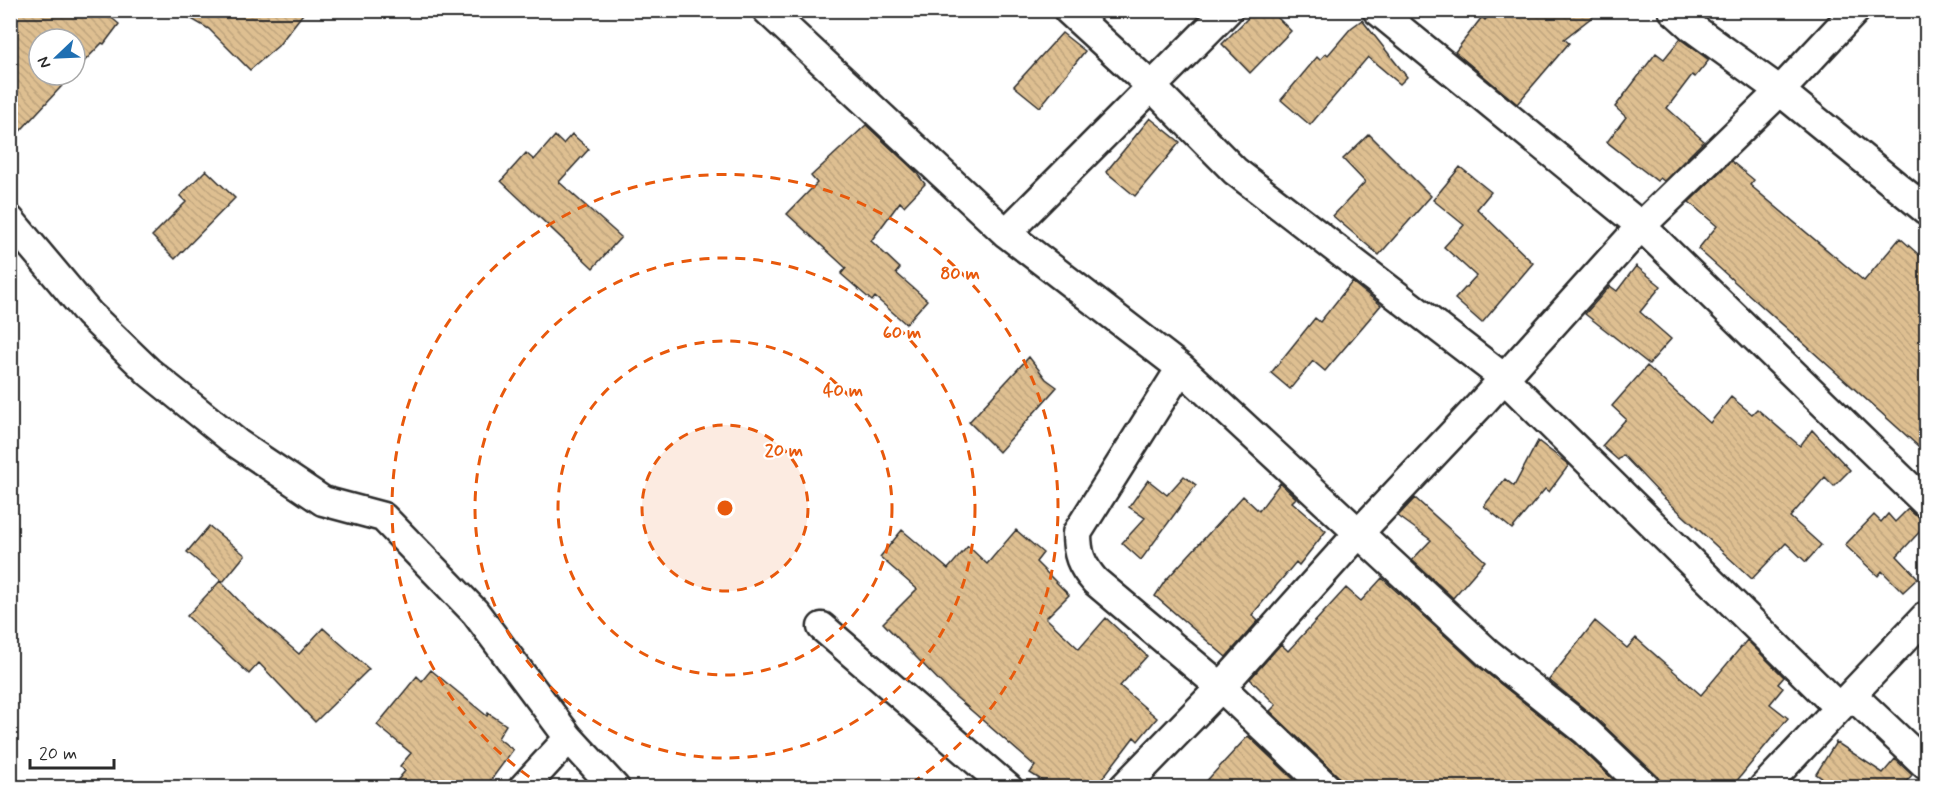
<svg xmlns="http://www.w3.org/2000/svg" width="1937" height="798" font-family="Mynerve,sans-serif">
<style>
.building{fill:url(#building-back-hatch);stroke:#2b2b2b;stroke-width:1.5}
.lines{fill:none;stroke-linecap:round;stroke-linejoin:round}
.street-casing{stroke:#2b2b2b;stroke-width:33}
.street{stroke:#fff;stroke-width:28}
.ring{fill:none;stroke:#e8590c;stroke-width:3;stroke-dasharray:10 8}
.centre{fill:#e8590c;stroke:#fff;stroke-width:3}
.ring-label{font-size:18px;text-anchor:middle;font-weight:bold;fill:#e8590c;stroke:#fff;stroke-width:4.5;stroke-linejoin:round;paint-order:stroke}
</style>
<defs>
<pattern id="building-back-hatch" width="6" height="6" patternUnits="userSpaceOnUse" patternTransform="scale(1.5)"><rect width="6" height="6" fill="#debf91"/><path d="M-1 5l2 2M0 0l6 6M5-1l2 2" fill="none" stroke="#bfa47d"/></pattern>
</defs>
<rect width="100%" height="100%" fill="#fff"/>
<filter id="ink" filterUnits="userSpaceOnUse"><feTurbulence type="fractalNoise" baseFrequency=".0167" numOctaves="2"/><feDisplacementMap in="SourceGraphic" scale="12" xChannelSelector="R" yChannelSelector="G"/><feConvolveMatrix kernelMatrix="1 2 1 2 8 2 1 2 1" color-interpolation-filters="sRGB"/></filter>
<g filter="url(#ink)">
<!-- building -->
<path class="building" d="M 10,10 L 102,10 L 119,24 L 104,44 L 102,43 L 75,71 L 75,39 L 39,39 L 39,75 L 72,75 L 10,142 Z
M 176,10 L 306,10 L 278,46 L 250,70 L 209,29 Z
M 1256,10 L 1270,10 L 1291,31 L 1250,73 L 1222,44 Z
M 1492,10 L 1601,10 L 1564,39 L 1569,43 L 1517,104 L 1455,52 L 1482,17 L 1485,20 Z
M 1362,20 L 1407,77 L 1400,84 L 1368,57 L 1310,125 L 1281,100 L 1317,57 L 1320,60 L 1326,53 L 1328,55 L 1351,28 Z
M 1062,33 L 1085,51 L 1040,107 L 1014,86 Z
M 1680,39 L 1709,60 L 1695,77 L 1692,75 L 1667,108 L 1704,141 L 1664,181 L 1660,178 L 1657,181 L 1607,142 L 1626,117 L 1615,107 L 1656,53 L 1664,59 Z
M 1150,118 L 1180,142 L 1135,196 L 1106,172 Z
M 866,125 L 916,172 L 925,184 L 904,206 L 900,202 L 871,241 L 900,268 L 896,273 L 927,300 L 906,324 L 875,297 L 872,301 L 841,274 L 846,268 L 787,214 L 817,183 L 811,176 Z
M 572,134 L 589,149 L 559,182 L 621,237 L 593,268 L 501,181 L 526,153 L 534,160 L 555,136 L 563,144 Z
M 1369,134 L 1431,196 L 1379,255 L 1333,216 L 1365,182 L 1343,159 Z
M 1731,161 L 1754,180 L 1750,185 L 1864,281 L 1900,238 L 1926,261 L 1926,453 L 1698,249 L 1717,226 L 1689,202 Z
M 1460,167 L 1491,192 L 1477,209 L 1533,263 L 1482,323 L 1455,299 L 1476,276 L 1444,247 L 1464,225 L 1433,200 Z
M 206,170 L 235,198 L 175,259 L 152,236 L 186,202 L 180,196 Z
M 1636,266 L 1661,286 L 1640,312 L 1671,339 L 1649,364 L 1585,314 L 1610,286 L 1617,291 Z
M 1352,282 L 1381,305 L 1325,371 L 1313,361 L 1290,389 L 1271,373 L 1315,318 L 1320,322 Z
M 1029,357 L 1046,379 L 1057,387 L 999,452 L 969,422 Z
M 1647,366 L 1710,423 L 1731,397 L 1752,414 L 1757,409 L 1800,446 L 1812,430 L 1850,470 L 1834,486 L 1825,477 L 1790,517 L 1821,545 L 1806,562 L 1786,543 L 1752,579 L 1662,496 L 1623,455 L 1618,460 L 1602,446 L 1626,419 L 1612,406 Z
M 1538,441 L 1569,465 L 1549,492 L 1545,489 L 1512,529 L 1484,506 L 1505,479 L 1514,486 Z
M 1184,476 L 1196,485 L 1141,560 L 1122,543 L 1145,518 L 1129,507 L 1148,480 L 1167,495 Z
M 1280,483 L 1296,498 L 1292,502 L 1326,531 L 1299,565 L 1296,562 L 1252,615 L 1258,621 L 1226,657 L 1155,596 L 1165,581 L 1243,496 L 1259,511 Z
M 1415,498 L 1485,561 L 1453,598 L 1412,560 L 1431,540 L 1398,516 Z
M 1908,509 L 1915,515 L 1926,519 L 1926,525 L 1897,556 L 1918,578 L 1903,592 L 1882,571 L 1878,576 L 1845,545 L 1874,515 L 1881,522 L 1888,514 L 1895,522 Z
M 209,526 L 245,555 L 223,582 L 187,552 Z
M 902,530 L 948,569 L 968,546 L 987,564 L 1016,530 L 1043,553 L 1036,562 L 1069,595 L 1046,618 L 1079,649 L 1106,618 L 1147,656 L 1120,686 L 1157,718 L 1138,741 L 1134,737 L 1095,788 L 1054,788 L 1030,773 L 1035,766 L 950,692 L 883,623 L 917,589 L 880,557 Z
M 1382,578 L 1478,666 L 1575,743 L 1622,788 L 1343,788 L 1338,776 L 1270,711 L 1276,705 L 1250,679 L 1281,644 L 1288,651 L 1346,588 L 1361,601 Z
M 220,581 L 248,610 L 299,654 L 323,628 L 369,669 L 315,722 L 259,663 L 249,674 L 187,616 Z
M 1595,621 L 1627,648 L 1636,638 L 1701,695 L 1747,640 L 1784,677 L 1778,684 L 1783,688 L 1770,704 L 1788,718 L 1731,788 L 1662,788 L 1657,776 L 1597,719 L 1549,680 Z
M 431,670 L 487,716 L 488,713 L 506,725 L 498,738 L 513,750 L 485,788 L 391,788 L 405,771 L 400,766 L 411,753 L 377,725 L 417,676 L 422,681 Z
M 1248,736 L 1303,788 L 1200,788 Z
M 1836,742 L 1883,773 L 1895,759 L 1912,775 L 1902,786 L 1905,788 L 1836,788 L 1816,774 Z"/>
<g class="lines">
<!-- street casing -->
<g class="street-casing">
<path id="street" d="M 767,10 L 1006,233 L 1181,368 L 1489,654 L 1586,731 L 1646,788
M 1068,10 L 1152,87 L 1235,171 L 1504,378 L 1839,708
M 1377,10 L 1641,226 L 1926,503
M 1673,10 L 1693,28 L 1780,91 L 1926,210
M 10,220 L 89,314 L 149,372 L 238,444 L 323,501 L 383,517 L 475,612 L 569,738 L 615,788
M 1006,233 L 1228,10
M 1181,368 L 1077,533 C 1077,554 1081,565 1095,581 L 1221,687 L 1327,788
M 822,627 L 1008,788
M 1852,695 L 1926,765
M 523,788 L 569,738
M 1123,788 L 1221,687 L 1358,534 L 1479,406 L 1641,226 L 1780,91 L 1856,10
M 1763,788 L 1926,616"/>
</g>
<!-- street -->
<use href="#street" class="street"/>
</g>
</g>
<!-- distance rings -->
<circle cx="725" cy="508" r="83" fill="#e8590c" fill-opacity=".12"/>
<g class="ring">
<circle cx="725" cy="508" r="83"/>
<circle cx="725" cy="508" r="167"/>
<circle cx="725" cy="508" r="250"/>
<path d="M544 787A333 333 0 1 1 906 787"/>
</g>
<circle cx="725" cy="508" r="9" class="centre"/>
<g class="ring-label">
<text x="960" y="279">80 m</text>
<text x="902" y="338">60 m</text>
<text x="843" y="396">40 m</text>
<text x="784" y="456">20 m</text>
</g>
<!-- margin -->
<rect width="1937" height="798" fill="none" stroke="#fff" stroke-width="36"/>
<rect x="18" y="18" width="1901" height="762" fill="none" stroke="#2b2b2b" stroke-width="2" filter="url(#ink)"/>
<!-- north arrow -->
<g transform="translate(57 57) rotate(247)"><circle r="28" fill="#ffffff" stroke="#aaaaaa" stroke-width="1.5"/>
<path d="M0-4.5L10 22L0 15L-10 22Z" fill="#1f6fb2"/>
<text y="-9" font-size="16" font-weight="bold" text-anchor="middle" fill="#2b2b2b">N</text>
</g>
<!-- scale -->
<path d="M30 759v9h84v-9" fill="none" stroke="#2b2b2b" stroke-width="3"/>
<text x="39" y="759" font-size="18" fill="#2b2b2b" stroke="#ffffff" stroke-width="4.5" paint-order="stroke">20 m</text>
</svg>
